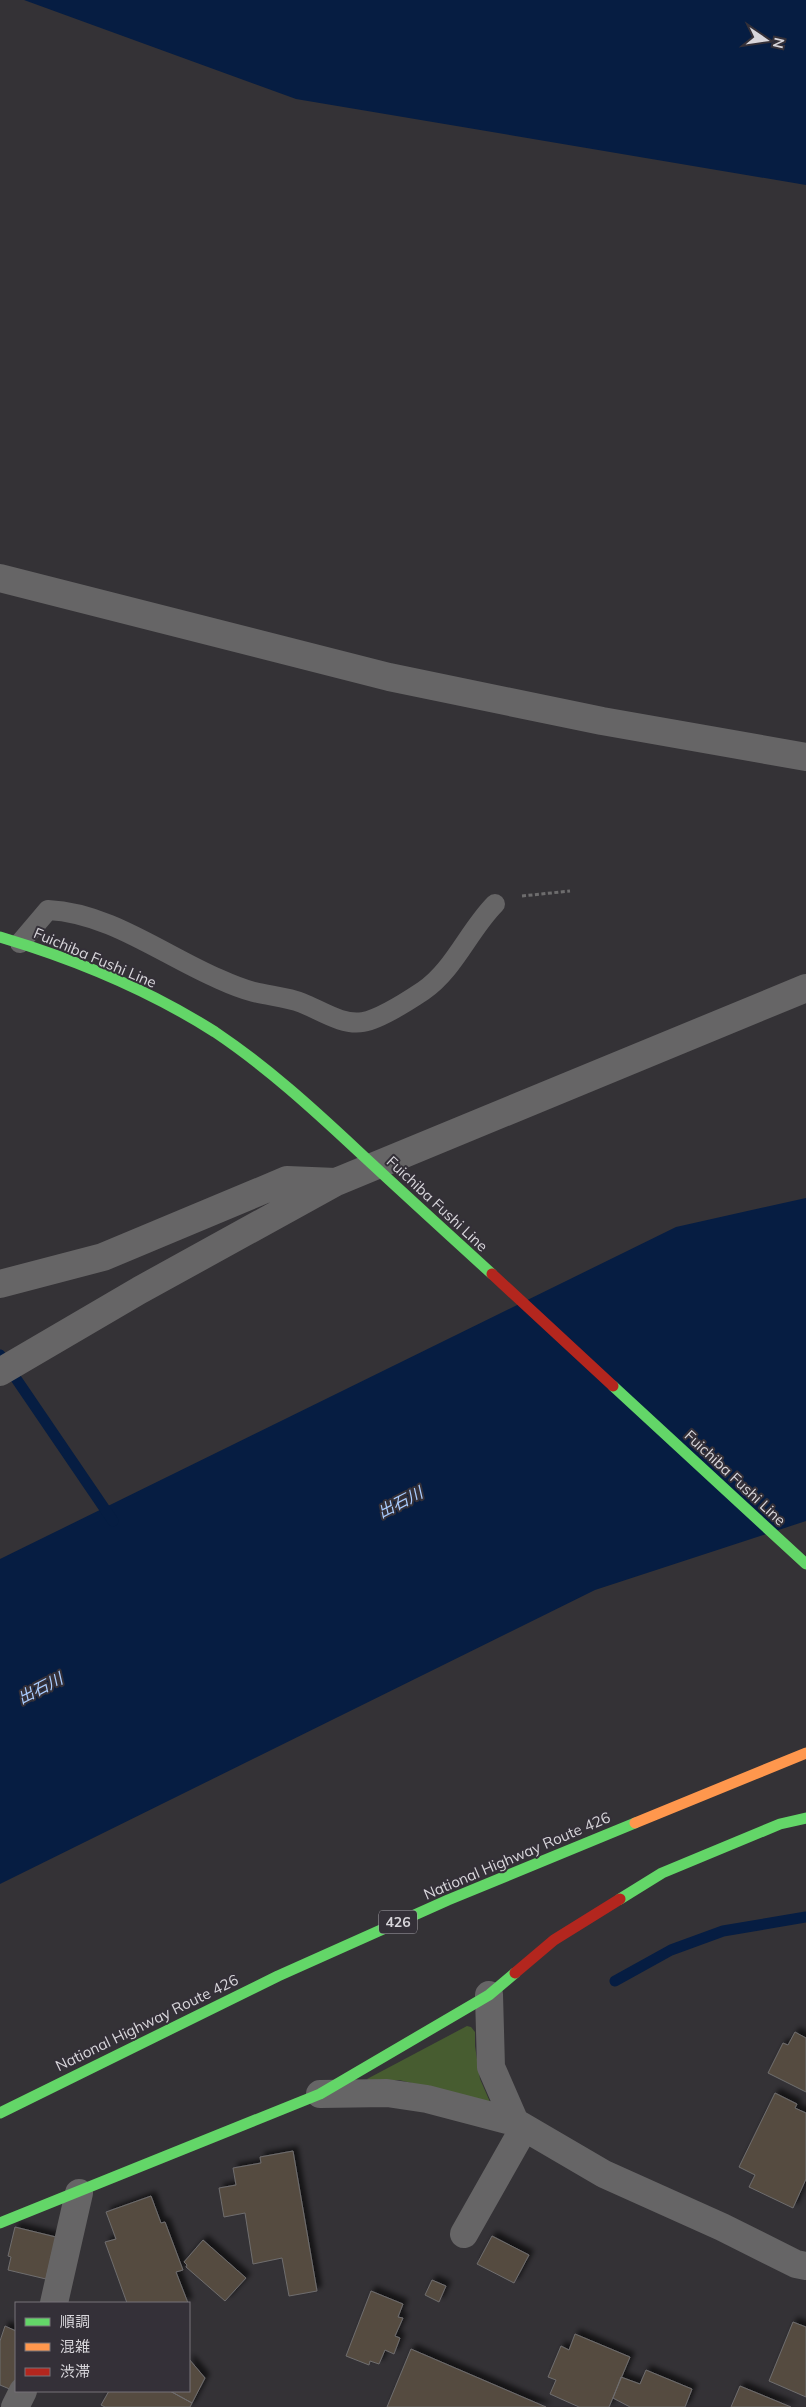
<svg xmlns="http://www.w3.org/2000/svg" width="806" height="2407" font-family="Mulish,'Noto Sans JP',sans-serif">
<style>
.green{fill:#475c30}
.water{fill:#061d42}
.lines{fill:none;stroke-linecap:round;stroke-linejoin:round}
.stream{stroke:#061d42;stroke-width:11}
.building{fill:#554c41;stroke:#6f6d6e;filter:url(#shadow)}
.path{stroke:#6d6c6d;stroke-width:3;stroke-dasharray:4 2.5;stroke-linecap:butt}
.lane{stroke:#666566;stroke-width:20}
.street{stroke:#666566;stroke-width:28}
.fast{stroke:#63d668;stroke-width:11}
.slow{stroke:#ff974d;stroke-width:11}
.jam{stroke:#b3261e;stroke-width:11}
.labels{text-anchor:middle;stroke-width:4;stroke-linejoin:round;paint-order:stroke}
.shield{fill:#343038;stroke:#a7a4aa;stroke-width:1}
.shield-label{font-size:14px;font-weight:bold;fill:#d8d6db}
.street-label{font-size:15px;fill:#d8d6db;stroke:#343038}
.water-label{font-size:16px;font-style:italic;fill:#aaccfe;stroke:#343038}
</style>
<defs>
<filter id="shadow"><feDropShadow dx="4.5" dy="-4.5" stdDeviation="2.5" flood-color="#0009"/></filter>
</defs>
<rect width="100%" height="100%" fill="#343236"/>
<!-- green -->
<path class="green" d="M 467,2026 L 471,2027 L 475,2032 L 475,2046 L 480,2079 L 490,2102 L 399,2080 L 370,2082 L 367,2079 Z"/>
<!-- water -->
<path class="water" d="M 24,0 L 806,0 L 806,185 L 296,99 Z
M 806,1198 L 806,1521 L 595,1590 L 0,1884 L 0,1559 L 676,1227 Z"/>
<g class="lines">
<!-- stream -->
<path class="stream" d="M 0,1355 L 113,1521
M 615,1981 L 671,1950 L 723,1931 L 806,1917"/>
</g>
<!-- building -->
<path class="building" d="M 795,2032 L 806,2038 L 806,2092 L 768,2073 L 783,2043 L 788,2045 Z
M 775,2093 L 797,2104 L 795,2108 L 806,2113 L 806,2179 L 793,2208 L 749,2187 L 755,2175 L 739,2167 Z
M 293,2151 L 317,2291 L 289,2296 L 282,2258 L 253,2264 L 245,2213 L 224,2217 L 219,2188 L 236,2185 L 233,2168 L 261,2163 L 260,2157 Z
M 151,2196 L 161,2223 L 165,2222 L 183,2270 L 176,2272 L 188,2303 L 127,2303 L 105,2242 L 116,2239 L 106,2212 Z
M 15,2227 L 56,2237 L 46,2279 L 8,2270 L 11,2257 L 8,2256 Z
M 492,2236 L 529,2255 L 514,2283 L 477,2264 Z
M 203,2240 L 246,2278 L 225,2301 L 186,2267 L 187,2265 L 184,2262 Z
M 432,2280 L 446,2286 L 439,2302 L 425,2295 Z
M 371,2291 L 403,2304 L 398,2317 L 403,2318 L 395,2336 L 400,2338 L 394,2354 L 385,2350 L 379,2364 L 370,2361 L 369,2365 L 346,2356 Z
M 793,2322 L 806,2327 L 806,2397 L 769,2381 Z
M 5,2326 L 16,2331 L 16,2378 L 12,2390 L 0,2385 L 0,2341 Z
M 575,2334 L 630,2357 L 609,2407 L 579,2407 L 550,2394 L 556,2380 L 548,2377 L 561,2346 L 569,2350 Z
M 411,2349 L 546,2407 L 387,2407 Z
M 189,2359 L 205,2378 L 192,2403 L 170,2391 L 189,2391 Z
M 646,2370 L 692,2389 L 685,2407 L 630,2407 L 613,2398 L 621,2377 L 640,2384 Z
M 740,2386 L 791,2407 L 731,2407 Z
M 109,2391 L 170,2391 L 192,2403 L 190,2407 L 105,2407 L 101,2405 Z"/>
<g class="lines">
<!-- path -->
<path class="path" d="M 522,896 L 570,891"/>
<!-- lane -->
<path class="lane" d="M 20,943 L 48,910 C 110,913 163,955 219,979 C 230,984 242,989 254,992 C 270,996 287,997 302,1003 C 320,1010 343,1026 363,1022 C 380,1019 408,1001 423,991 C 454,970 469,930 495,904"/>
<!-- street -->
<path class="street" d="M 0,578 L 389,677 L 602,721 L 806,757
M 0,1284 L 103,1257 L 287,1180 L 336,1182
M 0,1372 L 140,1290 L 336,1182 L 806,988
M 489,1995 L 491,2067 L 515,2122 L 604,2174 L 722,2227 L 796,2264 L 806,2266
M 320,2094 L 387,2093 L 427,2099 L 515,2122
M 464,2234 L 524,2128
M 54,2303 L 79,2193
M 15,2407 L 23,2391"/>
<!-- fast -->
<path class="fast" d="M 0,937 C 74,959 149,990 215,1032 C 267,1067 312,1108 358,1151 C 402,1192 447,1233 492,1274
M 613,1386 L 806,1564
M 620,1899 L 662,1873 L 780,1824 L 806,1818
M 0,2113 L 278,1976 L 448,1900 L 635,1823
M 0,2223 L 320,2094 L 489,1995 L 515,1973"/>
<!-- slow -->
<path class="slow" d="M 635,1823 L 806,1753"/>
<!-- jam -->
<path class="jam" d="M 492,1274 L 613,1386
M 515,1973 L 554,1940 L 620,1899"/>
</g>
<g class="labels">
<!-- shield labels -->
<rect class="shield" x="379" y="1910.5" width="38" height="23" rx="4"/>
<g class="shield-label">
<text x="398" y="1927">426</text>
</g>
<!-- street labels -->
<g class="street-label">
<text transform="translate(95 958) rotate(23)" y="5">Fuichiba Fushi Line</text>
<text transform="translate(437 1204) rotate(43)" y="5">Fuichiba Fushi Line</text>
<text transform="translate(735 1478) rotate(43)" y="5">Fuichiba Fushi Line</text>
<text transform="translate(517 1856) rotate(-23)" y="5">National Highway Route 426</text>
<text transform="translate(147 2023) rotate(-26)" y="5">National Highway Route 426</text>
</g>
<!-- water labels -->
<g class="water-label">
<text transform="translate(400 1502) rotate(-27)" y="6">出石川</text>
<text transform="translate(40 1688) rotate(-27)" y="6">出石川</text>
</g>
</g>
<!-- legend -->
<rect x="15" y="2302" width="175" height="90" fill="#343038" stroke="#767279"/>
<rect x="25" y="2318" width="25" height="8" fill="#63d668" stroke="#767279"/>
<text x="60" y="2327" font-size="15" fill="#d8d6db">順調</text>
<rect x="25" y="2343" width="25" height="8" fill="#ff974d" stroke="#767279"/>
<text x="60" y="2352" font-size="15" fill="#d8d6db">混雑</text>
<rect x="25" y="2368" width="25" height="8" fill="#b3261e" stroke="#767279"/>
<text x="60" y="2377" font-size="15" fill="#d8d6db">渋滞</text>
<!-- north arrow -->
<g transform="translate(766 40) rotate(103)" stroke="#343038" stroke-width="4" paint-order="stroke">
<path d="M0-4L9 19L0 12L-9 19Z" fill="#d8d6db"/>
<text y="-8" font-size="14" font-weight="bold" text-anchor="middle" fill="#d8d6db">N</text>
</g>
</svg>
